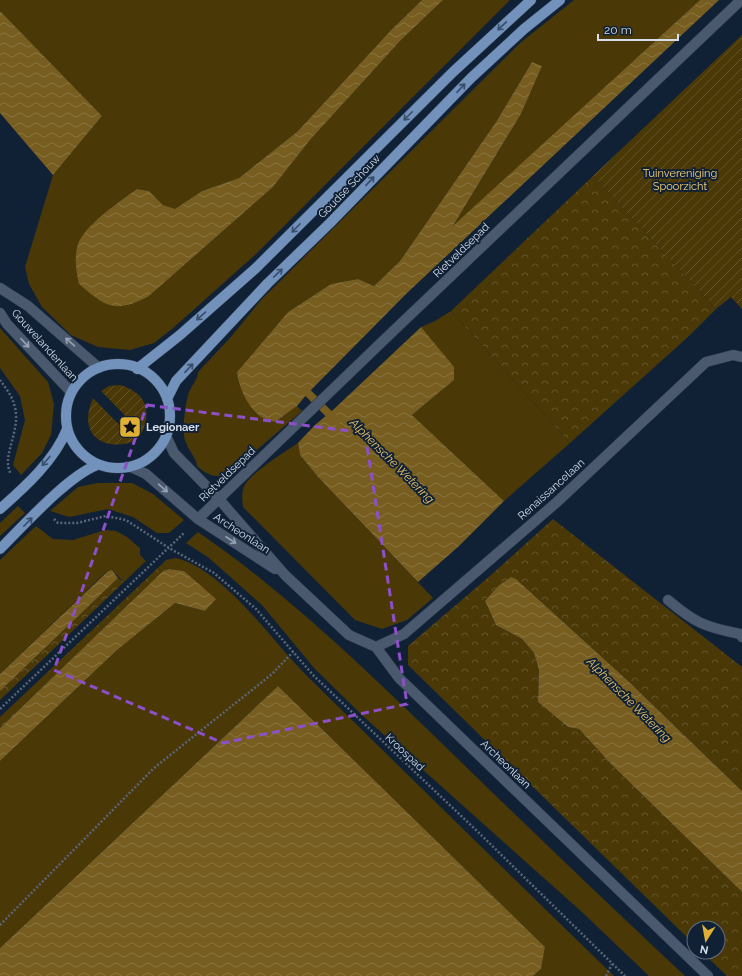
<svg xmlns="http://www.w3.org/2000/svg" width="742" height="976" font-family="Raleway,sans-serif">
<style>
.grass{fill:#4a3807}
.forest{fill:url(#forest-crowns)}
.garden{fill:url(#garden-furrows)}
.water{fill:url(#water-waves)}
.lines{fill:none;stroke-linecap:round;stroke-linejoin:round}
.stream{stroke:#775e20;stroke-width:8}
.minor-casing{stroke:#2c3b4f;stroke-width:11}
.major-casing{stroke:#2c3b4f;stroke-width:11}
.path{stroke:#586677;stroke-width:2.5;stroke-dasharray:2 2;stroke-linecap:butt}
.minor{stroke:#4a596d;stroke-width:10}
.major{stroke:#7291bb;stroke-width:10}
.oneway{stroke:#384e6b}
.oneway2{stroke:#96a2b3}
.marked{fill:none;stroke:#8d50c8;stroke-width:3;stroke-dasharray:8 5;stroke-linejoin:round}
.labels{text-anchor:middle;stroke-width:4;stroke-linejoin:round;paint-order:stroke}
.park-label{font-size:11px;fill:#f8d37b;stroke:#112135}
.street-label{font-size:11px;fill:#d4deec;stroke:#112135}
.poi-label{font-size:11px;font-weight:bold;fill:#d4deec;stroke:#112135;text-anchor:start}
.water-label{font-size:12px;font-style:italic;fill:#e7c26a;stroke:#112135}
</style>
<defs>
<pattern id="forest-crowns" width="20" height="18" patternUnits="userSpaceOnUse"><rect width="20" height="18" fill="#4a3807"/><path d="M2 6a3 3 0 1 1 6 0M12 15a3 3 0 1 1 6 0" fill="none" stroke="#63542b"/></pattern>
<pattern id="garden-furrows" width="10" height="10" patternUnits="userSpaceOnUse"><rect width="10" height="10" fill="#4a3807"/><path d="M-1 1l2-2M0 10L10 0M9 11l2-2" fill="none" stroke="#63542b"/></pattern>
<pattern id="water-waves" width="16" height="10" patternUnits="userSpaceOnUse"><rect width="16" height="10" fill="#775e20"/><path d="M0 5q4-4 8 0t8 0" fill="none" stroke="#897541"/></pattern>
</defs>
<rect width="100%" height="100%" fill="#112135"/>
<!-- grass -->
<path class="grass" d="M 0,0 L 422,0 L 392,29 L 298,131 L 239,178 L 202,191 L 175,210 L 163,205 L 149,191 L 137,189 L 111,208 L 149,296 L 273,187 L 310,140 L 401,40 L 443,0 L 510,0 L 256,254 L 172,329 L 154,343 L 130,350 L 98,347 L 71,335 L 42,307 L 29,284 L 25,267 L 53,175 L 102,116 L 7,19 L 0,11 Z
M 574,0 L 700,0 L 452,228 L 521,114 L 542,66 L 532,62 L 496,122 L 400,261 L 374,286 L 358,279 L 331,284 L 288,312 L 237,372 L 275,422 L 297,406 L 302,411 L 228,475 C 215,478 207,475 197,466 C 197,457 185,448 184,435 C 183,422 185,407 188,395 C 190,387 198,380 198,372 L 230,338 L 261,300 L 520,43 Z
M 451,311 L 570,443 L 504,501 L 412,415 L 454,380 L 435,345 L 421,327 L 435,321 Z
M 0,328 L 48,382 L 54,404 L 51,435 L 42,453 L 21,475 L 13,465 L 25,420 L 20,396 L 0,368 Z
M 298,443 L 300,455 L 318,477 L 433,598 L 407,620 L 382,629 L 355,620 L 243,507 C 242,499 241,490 246,483 C 257,469 283,453 298,443 Z
M 98,483 L 132,483 L 153,494 L 184,520 L 169,533 L 157,533 L 133,517 L 108,509 L 69,517 L 50,511 L 78,487 Z
M 18,506 L 25,513 L 0,536 L 0,523 Z
M 36,526 L 53,539 L 73,540 L 105,530 L 116,531 L 127,537 L 140,548 L 140,555 L 146,561 L 124,582 L 112,570 L 107,571 L 0,674 L 0,560 Z
M 198,532 C 294,598 376,680 460,761 C 534,833 609,905 685,976 L 649,976 L 583,913 L 364,717 L 314,668 L 262,605 L 209,558 L 186,543 Z
M 176,558 C 225,570 273,643 308,677 C 410,777 512,877 614,976 L 533,976 L 541,969 L 545,947 L 278,686 L 0,948 L 0,761 L 116,651 L 175,603 L 205,611 L 215,599 L 184,571 L 169,569 L 161,565 L 166,560 Z"/>
<!-- forest -->
<path class="forest" d="M 593,176 L 716,309 L 689,336 L 570,443 L 451,311 Z
M 553,519 L 742,667 L 742,791 L 626,679 L 516,579 L 511,577 L 498,586 L 485,601 L 496,625 L 522,639 L 534,653 L 539,670 L 538,702 L 568,727 L 579,729 L 611,764 L 742,892 L 742,976 L 727,976 L 702,952 L 718,952 L 718,928 L 694,928 L 694,944 L 408,665 L 408,646 L 491,575 Z
M 161,565 L 169,569 L 163,571 L 0,728 L 0,717 Z
M 118,578 L 124,582 L 0,700 L 0,691 Z"/>
<!-- garden -->
<path class="garden" d="M 742,35 L 742,309 L 731,297 L 716,309 L 593,176 Z
M 120,385 C 145,392 152,409 142,433 L 101,391 L 109,386 Z
M 93,398 L 135,441 C 102,453 77,433 93,398 Z"/>
<!-- water -->
<path class="water" d="M 422,0 L 443,0 L 401,40 L 310,140 L 273,187 L 149,296 C 115,314 106,307 79,284 C 76,271 74,257 78,244 C 85,225 120,201 137,189 L 149,191 L 163,205 L 175,209 L 202,191 L 239,178 L 298,131 L 392,29 Z
M 700,0 L 719,0 L 407,293 L 308,393 L 297,406 L 275,422 C 270,420 264,419 260,416 C 247,406 239,388 237,372 L 288,312 L 331,284 L 358,279 L 374,286 L 400,261 L 496,122 L 532,62 L 542,66 L 521,114 L 453,226 Z
M 0,11 L 102,116 L 53,175 L 0,113 Z
M 421,327 L 454,367 L 454,380 L 412,415 L 504,501 L 459,546 L 418,582 L 318,477 L 300,455 L 298,443 L 315,425 L 334,409 Z
M 169,569 L 184,571 L 216,599 L 205,611 L 175,603 L 116,651 L 0,761 L 0,728 L 163,571 Z
M 112,570 L 118,578 L 0,691 L 0,674 L 108,571 Z
M 511,577 L 516,579 L 626,679 L 742,791 L 742,892 L 611,764 L 579,729 L 568,727 L 538,702 L 539,670 L 534,653 L 522,639 L 496,625 L 485,601 L 498,586 Z
M 278,686 L 545,947 L 541,969 L 533,976 L 0,976 L 0,948 Z"/>
<g class="lines">
<!-- stream -->
<path class="stream" d="M 308,393 L 336,421"/>
<!-- minor casing -->
<g class="minor-casing">
<path id="minor" d="M 0,288 L 28,306 L 99,368
M 0,313 L 7,324 L 71,392
M 166,436 L 174,453 L 218,498 L 285,575 L 349,635 L 376,647 L 399,678 L 708,976
M 131,467 L 146,474 L 198,519 L 275,569
M 198,519 L 387,337 L 741,0
M 668,600 C 695,623 705,627 740,634 L 742,637
M 376,647 L 404,634 L 557,502 L 706,362 L 733,355 L 742,357"/>
</g>
<!-- major casing -->
<g class="major-casing">
<path id="major" d="M66 416a52 52 0 1 1 104 0a52 52 0 1 1-104 0Z
M 137,369 L 180,335 L 256,268 L 453,72 L 531,0
M 167,399 L 176,381 L 268,283 L 330,223 L 471,78 L 524,29 L 560,0
M 0,509 C 25,487 55,460 67,429
M 0,549 C 24,525 68,476 97,465"/>
</g>
<!-- path -->
<path class="path" d="M 0,380 C 5,387 12,396 14,404 C 23,429 0,456 11,474
M 54,519 L 58,523 L 77,523 L 106,516 L 126,520 L 169,548 L 214,573 L 256,609 L 313,675 L 477,831 L 625,976
M 0,709 L 185,532
M 0,925 L 154,768 L 272,674 L 293,652
M 606,976 L 612,964"/>
<!-- minor -->
<use href="#minor" class="minor"/>
<!-- major -->
<use href="#major" class="major"/>
</g>
<!-- one-way arrows -->
<defs><path id="oneway-shaft" d="M-6 0H5M1.5-3L5.5 0L1.5 3" fill="none" stroke-width="1.6" stroke-linecap="round" stroke-linejoin="round"/></defs>
<g class="oneway">
<use href="#oneway-shaft" transform="translate(502 26) rotate(137)"/>
<use href="#oneway-shaft" transform="translate(461 88) rotate(-47)"/>
<use href="#oneway-shaft" transform="translate(408 116) rotate(135)"/>
<use href="#oneway-shaft" transform="translate(370 181) rotate(-47)"/>
<use href="#oneway-shaft" transform="translate(296 228) rotate(135)"/>
<use href="#oneway-shaft" transform="translate(278 273) rotate(-44)"/>
<use href="#oneway-shaft" transform="translate(201 316) rotate(139)"/>
<use href="#oneway-shaft" transform="translate(189 368) rotate(-47)"/>
<use href="#oneway-shaft" transform="translate(46 461) rotate(130)"/>
<use href="#oneway-shaft" transform="translate(28 522) rotate(-45)"/>
</g>
<g class="oneway2">
<use href="#oneway-shaft" transform="translate(70 342) rotate(-139)"/>
<use href="#oneway-shaft" transform="translate(25 343) rotate(47)"/>
<use href="#oneway-shaft" transform="translate(163 488) rotate(41)"/>
<use href="#oneway-shaft" transform="translate(231 540) rotate(33)"/>
</g>
<!-- marked area -->
<path class="marked" d="M 147,405 L 365,433 L 407,704 L 223,743 L 54,670 Z"/>
<!-- icons -->
<defs>
<g id="sight-square" transform="scale(1.15)"><rect x="-9" y="-9" width="18" height="18" rx="4" fill="#dfb034" stroke="#112135"/><path d="M0-6L1.8-2.2L6-1.7L2.9 1.2L3.7 5.4L0 3.3L-3.7 5.4L-2.9 1.2L-6-1.7L-1.8-2.2Z" fill="#111"/></g>
</defs>
<g fill-rule="evenodd">
<use href="#sight-square" x="130" y="427"/>
</g>
<g class="labels">
<!-- park labels -->
<g class="park-label">
<text x="680" y="177">Tuinvereniging<tspan x="680" dy="13">Spoorzicht</tspan></text>
</g>
<!-- street labels -->
<g class="street-label">
<text transform="translate(349 186) rotate(-46)" y="4">Goudse Schouw</text>
<text transform="translate(461 250) rotate(-44)" y="4">Rietveldsepad</text>
<text transform="translate(45 345) rotate(48)" y="4">Gouwelandenlaan</text>
<text transform="translate(227 474) rotate(-44)" y="4">Rietveldsepad</text>
<text transform="translate(551 489) rotate(-42)" y="4">Renaissancelaan</text>
<text transform="translate(242 533) rotate(33)" y="4">Archeonlaan</text>
<text transform="translate(405 752) rotate(43)" y="4">Kroospad</text>
<text transform="translate(506 764) rotate(44)" y="4">Archeonlaan</text>
</g>
<!-- poi labels -->
<g class="poi-label">
<text x="146" y="431">Legionaer</text>
</g>
<!-- water labels -->
<g class="water-label">
<text transform="translate(392 461) rotate(45)" y="4">Alphensche Wetering</text>
<text transform="translate(629 700) rotate(45)" y="4">Alphensche Wetering</text>
</g>
</g>
<!-- north arrow -->
<g transform="translate(706 940) rotate(191)"><circle r="19" fill="#112135" stroke="#5f6d7e"/>
<path d="M0-3L7 15L0 10L-7 15Z" fill="#dfb034"/>
<text y="-6" font-size="11" font-weight="bold" text-anchor="middle" fill="#d4deec">N</text>
</g>
<!-- scale -->
<path d="M598 34v6h80v-6" fill="none" stroke="#d4deec" stroke-width="2"/>
<text x="604" y="34" font-size="12" fill="#d4deec" stroke="#112135" stroke-width="3" paint-order="stroke">20 m</text>
</svg>
